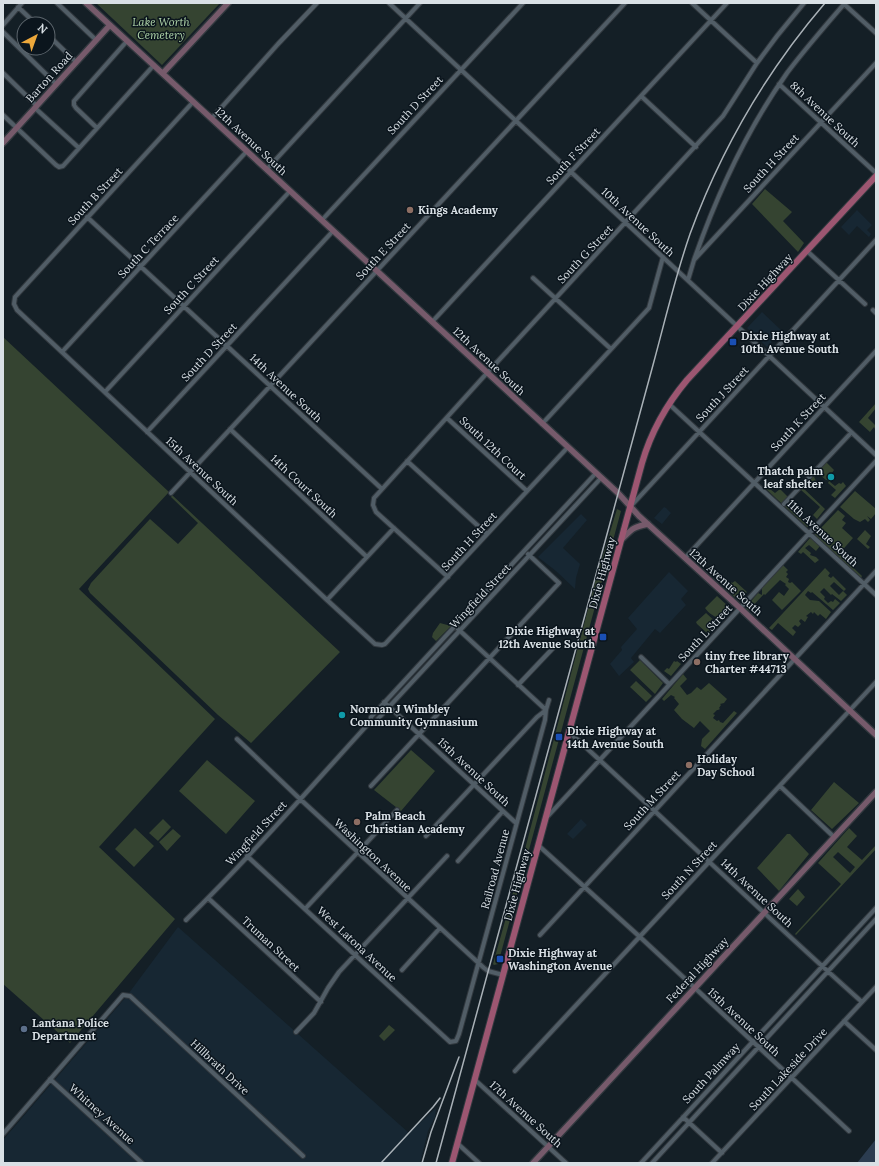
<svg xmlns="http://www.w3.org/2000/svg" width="879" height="1166" font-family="Lora,serif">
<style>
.built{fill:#172733}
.green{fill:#354431;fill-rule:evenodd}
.water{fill:#2b3c50}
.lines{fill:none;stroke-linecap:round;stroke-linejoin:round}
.street-casing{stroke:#31383e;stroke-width:6}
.secondary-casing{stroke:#31383e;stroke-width:8}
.primary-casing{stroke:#31383e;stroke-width:8}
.street{stroke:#515d66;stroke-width:4}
.secondary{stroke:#765a6b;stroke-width:5.5}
.primary{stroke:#9c5671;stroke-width:6}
.rail{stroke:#a9b1b7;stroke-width:1.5}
.education-dot{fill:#8d6e63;stroke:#0b151d;stroke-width:1.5}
.transit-dot{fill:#1a4fb4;stroke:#0b151d;stroke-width:1.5}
.culture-dot{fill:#0f9aa8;stroke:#0b151d;stroke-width:1.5}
.service-dot{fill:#5c6f8a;stroke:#0b151d;stroke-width:1.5}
.labels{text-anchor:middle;stroke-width:3;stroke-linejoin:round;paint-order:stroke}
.park-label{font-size:11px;font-style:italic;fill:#b2d7ab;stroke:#0b151d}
.street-label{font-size:11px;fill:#d9e0e5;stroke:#0b151d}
.poi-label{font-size:11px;font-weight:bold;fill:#d9e0e5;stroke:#0b151d;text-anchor:start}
</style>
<rect width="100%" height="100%" fill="#141f26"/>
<!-- built -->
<path class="built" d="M 857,210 L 872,225 L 867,230 L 871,234 L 869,237 L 857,226 L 849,235 L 841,227 Z
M 762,312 L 782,331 L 767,347 L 747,328 Z
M 664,507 L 666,508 L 671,513 L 662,524 L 654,518 Z
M 581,514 L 587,520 L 563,548 L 580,564 L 576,578 L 575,589 L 556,571 L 538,557 Z
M 669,572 L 688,591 L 681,599 L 686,605 L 660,633 L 655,629 L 631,658 L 634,662 L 619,676 L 610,664 L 622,650 L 621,647 L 637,629 L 628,618 Z
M 581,819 L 587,825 L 573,839 L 567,834 Z
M 178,927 L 409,1133 L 436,1108 L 435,1117 L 428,1131 L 420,1163 L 3,1163 L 3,1140 L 126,997 Z"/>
<!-- green -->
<path class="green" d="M 96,3 L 220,3 L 162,65 Z
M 765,189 L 792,212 L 783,221 L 804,243 L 798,252 L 752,204 Z
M 3,337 L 169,492 L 79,589 L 215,719 L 99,847 L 175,919 L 70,1043 L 3,984 Z
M 876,403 L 876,408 L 868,418 L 876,426 L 875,429 L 874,427 L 870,432 L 859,422 Z
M 840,443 L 843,445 L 826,462 L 834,470 L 832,473 L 835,476 L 830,482 L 835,486 L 839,483 L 841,484 L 843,482 L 846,486 L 835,498 L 831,495 L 836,490 L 828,483 L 829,481 L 827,480 L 826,480 L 819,474 L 818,476 L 816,475 L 814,477 L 816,481 L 814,483 L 809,479 L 802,487 L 825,509 L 817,519 L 813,515 L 820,507 L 801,490 L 787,504 L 810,526 L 807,527 L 765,488 L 768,484 L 770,486 L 768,489 L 769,490 L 770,489 L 775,493 L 780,489 L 788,497 Z
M 855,491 L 869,503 L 863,509 L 869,503 L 876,509 L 876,513 L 871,519 L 867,516 L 870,520 L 868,522 L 865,519 L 860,522 L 854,519 L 840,507 Z
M 172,495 L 340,652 L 251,743 L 218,715 L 90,593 L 88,589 L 91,583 L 150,519 L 178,544 L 198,523 L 171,497 Z
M 617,509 L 621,511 L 498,964 L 494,965 L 493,964 L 524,853 L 597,575 Z
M 838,510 L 845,516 L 842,520 L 846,523 L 842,528 L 853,538 L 839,554 L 862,576 L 861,578 L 814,535 L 816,533 L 819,535 L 819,530 Z
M 865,530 L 871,536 L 866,544 L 870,547 L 868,549 L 857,539 Z
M 810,538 L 812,538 L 820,546 L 816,551 L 809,545 L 805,548 L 811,553 L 810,555 L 816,557 L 819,560 L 815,563 L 803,552 L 801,554 L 798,552 Z
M 782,564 L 788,570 L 786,572 L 788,574 L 786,577 L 789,579 L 788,582 L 790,583 L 792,582 L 801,591 L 782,610 L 772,600 L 779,592 L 784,596 L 789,589 L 785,585 L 786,584 L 780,580 L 765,595 L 764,594 L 748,611 L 746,609 L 747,606 L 758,593 L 762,595 L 762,587 Z
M 825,568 L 830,573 L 828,576 L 831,578 L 833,576 L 846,589 L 844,591 L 834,582 L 830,586 L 839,595 L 843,591 L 847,595 L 841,601 L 832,594 L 831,595 L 824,588 L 820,592 L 825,597 L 824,599 L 828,603 L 831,601 L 833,602 L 835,599 L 840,603 L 833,610 L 812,592 L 811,593 L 808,591 L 805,595 L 810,600 L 819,601 L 831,612 L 826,619 L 820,614 L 818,616 L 814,612 L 813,614 L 811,612 L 806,616 L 808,617 L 805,622 L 801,619 L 799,621 L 801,624 L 798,627 L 795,625 L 792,628 L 796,632 L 793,636 L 778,623 L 772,630 L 769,628 Z
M 735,581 L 747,592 L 739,601 L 725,588 L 731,582 L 732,583 Z
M 717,596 L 729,607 L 729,612 L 722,619 C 716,618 708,613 705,608 Z
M 706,613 L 718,624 L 708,634 L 697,624 L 696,622 Z
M 440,623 L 451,626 L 436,641 L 432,637 L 433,633 Z
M 640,660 L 663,683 L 655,694 L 630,670 Z
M 674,661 L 676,662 L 677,661 L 681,664 L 671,676 L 664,671 L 667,668 L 669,669 Z
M 683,674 L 687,679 L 680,686 L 687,695 L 691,693 L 697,687 L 701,690 L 709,683 L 727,699 L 724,703 L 720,704 L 721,705 L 719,708 L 720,709 L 718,710 L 717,710 L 713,714 L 715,715 L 713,718 L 717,721 L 719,720 L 720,722 L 723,723 L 734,711 L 737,713 L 705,749 L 701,746 L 702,739 L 710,731 L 700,721 L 694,728 L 682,719 L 674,710 L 679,704 L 674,698 L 675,697 L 671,695 L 664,701 L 662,699 Z
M 636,681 L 652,696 L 646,702 L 630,687 Z
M 411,750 L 435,771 L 401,811 L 374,790 Z
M 207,760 L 255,801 L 226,834 L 179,791 Z
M 834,782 L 859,803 L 832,829 L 811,810 Z
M 163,819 L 171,827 L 158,841 L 149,833 Z
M 135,828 L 154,846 L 134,867 L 115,849 Z
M 849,828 L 857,836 L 847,847 L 862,860 L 876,845 L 876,849 L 796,935 L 795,934 L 841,884 L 818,863 ZM 838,852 L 855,867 L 850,873 L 833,857 Z
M 173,829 L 181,836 L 167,851 L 159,842 Z
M 787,834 L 790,834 L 809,854 L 779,891 L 757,868 Z
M 798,889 L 805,897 L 797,906 L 789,899 Z
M 389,1025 L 395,1030 L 384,1041 L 379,1036 Z"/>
<!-- water -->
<path class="water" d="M 876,1139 L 876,1163 L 857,1163 Z"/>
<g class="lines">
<!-- street casing -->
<g class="street-casing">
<path id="street" d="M 57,3 L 96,40
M 389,3 L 876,455
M 692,3 L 757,63
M 844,4 L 876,33
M 18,7 L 36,24
M 3,25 L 22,3
M 3,32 L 56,84
M 48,35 L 76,62
M 3,73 L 37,106
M 779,84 L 876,173
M 641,96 L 696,147
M 193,102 L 15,297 L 14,304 L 17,310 L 327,600 L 375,644 L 382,645 L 385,644 L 568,447
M 35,108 L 79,148
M 3,115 L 56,165 L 59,167 L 63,166 L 154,65
M 212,118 L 278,44 L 317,3
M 97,128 L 76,108 L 74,105 L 74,101 L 127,41
M 267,169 L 420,3
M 87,217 L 382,489
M 322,220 L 523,3
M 807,251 L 865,304
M 694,260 C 717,194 746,131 787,73 C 805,49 825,26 845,3
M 533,278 L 611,349
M 688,280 L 694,260 L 876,63
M 873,310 L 876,313
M 432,322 L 727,3
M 62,352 L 247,151
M 105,392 L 290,191
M 669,404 L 876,595
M 447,418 L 527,491
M 542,424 L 649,308 L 663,257
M 230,429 L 367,557
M 147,432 L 333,231
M 407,461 L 487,534
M 171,493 L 625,3
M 784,504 L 849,435
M 631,506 L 876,240
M 685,558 L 876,351
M 448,577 L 376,512 L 373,505 L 374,498 L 487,373 L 723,116 L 757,63 L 777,36 L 804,3
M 327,600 L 394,528
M 641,657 L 669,684
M 518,685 L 555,646
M 384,702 L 516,823
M 370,722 L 375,722 L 601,478
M 569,732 C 667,821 763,914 862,1002
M 237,739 L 300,799 L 484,968 L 488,971 L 503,975
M 371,786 L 559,583 L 528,554
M 780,786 L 834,837
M 548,816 L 876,461
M 426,836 L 537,717 L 546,710 L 458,629
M 538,845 L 640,937 L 849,1131
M 247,856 L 450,1042 L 456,1041 L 459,1034 L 545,720 L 546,710 L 549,700
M 458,861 L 503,811
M 208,898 L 321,1002
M 305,909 L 397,810
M 186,920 C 250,857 309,789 370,722 L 371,717 L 596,473
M 540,935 L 876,571
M 402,970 L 440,928
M 844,1021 L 876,1050
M 296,1032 L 314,1013 L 328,988 L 339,972 L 447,856
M 515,1071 L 876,682
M 50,1079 L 142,1163
M 474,1079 L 566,1163
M 683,1117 L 722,1153
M 3,1134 L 123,995 L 130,996 L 303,1156
M 457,1143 L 479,1163
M 641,1163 L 876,908
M 652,1163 L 876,919
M 712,1163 L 876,987"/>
</g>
<!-- secondary casing -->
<g class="secondary-casing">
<path id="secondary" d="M 86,3 L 618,493 L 639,516 L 740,608 L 876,735
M 163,73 L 228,3
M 3,143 L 110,25
M 622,539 C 632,529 633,527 648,524
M 533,1163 L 876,792"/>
</g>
<!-- primary casing -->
<g class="primary-casing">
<path id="primary" d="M 452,1163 L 642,463 C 651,432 666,405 687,380 L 876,176"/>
</g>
<!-- street -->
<use href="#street" class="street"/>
<!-- secondary -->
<use href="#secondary" class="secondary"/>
<!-- primary -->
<use href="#primary" class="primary"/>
<!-- rail -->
<path class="rail" d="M 381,1163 L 433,1107 L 440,1098
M 422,1163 L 431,1132 L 459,1057
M 436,1163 L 653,365 C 665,321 675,277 690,234 C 721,149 766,72 825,3"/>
</g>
<!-- markers -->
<g class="education-dot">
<circle cx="410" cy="210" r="4"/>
<circle cx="697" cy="662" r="4"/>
<circle cx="689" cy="765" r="4"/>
<circle cx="357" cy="822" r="4"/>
</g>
<g class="transit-dot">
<rect x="729" y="338" width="8" height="8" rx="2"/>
<rect x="599" y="633" width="8" height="8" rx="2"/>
<rect x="555" y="733" width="8" height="8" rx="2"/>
<rect x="496" y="955" width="8" height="8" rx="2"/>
</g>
<g class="culture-dot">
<circle cx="831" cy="477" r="4"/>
<circle cx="342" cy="715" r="4"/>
</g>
<circle class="service-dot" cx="24" cy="1029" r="4"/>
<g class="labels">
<!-- park labels -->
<g class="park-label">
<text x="161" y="26">Lake Worth<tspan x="161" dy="13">Cemetery</tspan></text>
</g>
<!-- street labels -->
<g class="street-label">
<text transform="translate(49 77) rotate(-48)" y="4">Barton Road</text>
<text transform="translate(415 105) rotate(-47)" y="4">South D Street</text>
<text transform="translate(825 114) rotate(43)" y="4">8th Avenue South</text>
<text transform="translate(251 141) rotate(43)" y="4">12th Avenue South</text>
<text transform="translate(573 156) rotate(-47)" y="4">South F Street</text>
<text transform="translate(771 163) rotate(-47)" y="4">South H Street</text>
<text transform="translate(95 196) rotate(-47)" y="4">South B Street</text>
<text transform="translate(638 222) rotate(43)" y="4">10th Avenue South</text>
<text transform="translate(148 246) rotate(-47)" y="4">South C Terrace</text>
<text transform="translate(383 251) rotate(-47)" y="4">South E Street</text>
<text transform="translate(585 254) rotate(-47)" y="4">South G Street</text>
<text transform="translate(765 282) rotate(-47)" y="4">Dixie Highway</text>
<text transform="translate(191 285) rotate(-47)" y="4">South C Street</text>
<text transform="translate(209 352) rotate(-47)" y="4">South D Street</text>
<text transform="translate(489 361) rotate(43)" y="4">12th Avenue South</text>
<text transform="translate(286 388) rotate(43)" y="4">14th Avenue South</text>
<text transform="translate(722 394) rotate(-47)" y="4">South J Street</text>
<text transform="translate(798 422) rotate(-47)" y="4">South K Street</text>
<text transform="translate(493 448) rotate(43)" y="4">South 12th Court</text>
<text transform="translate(202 471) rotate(43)" y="4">15th Avenue South</text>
<text transform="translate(304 486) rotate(43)" y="4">14th Court South</text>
<text transform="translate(823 533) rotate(43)" y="4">11th Avenue South</text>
<text transform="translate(469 541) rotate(-47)" y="4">South H Street</text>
<text transform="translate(602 573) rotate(-75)" y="4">Dixie Highway</text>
<text transform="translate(726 582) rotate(42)" y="4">12th Avenue South</text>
<text transform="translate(480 596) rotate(-47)" y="4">Wingfield Street</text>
<text transform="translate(705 633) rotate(-47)" y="4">South L Street</text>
<text transform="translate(474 772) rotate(43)" y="4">15th Avenue South</text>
<text transform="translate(652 800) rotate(-47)" y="4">South M Street</text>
<text transform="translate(256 833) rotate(-47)" y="4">Wingfield Street</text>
<text transform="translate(373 855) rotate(43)" y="4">Washington Avenue</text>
<text transform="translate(495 869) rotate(-75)" y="4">Railroad Avenue</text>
<text transform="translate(689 870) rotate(-47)" y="4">South N Street</text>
<text transform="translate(517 885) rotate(-75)" y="4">Dixie Highway</text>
<text transform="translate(757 893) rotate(43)" y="4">14th Avenue South</text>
<text transform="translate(271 944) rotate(43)" y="4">Truman Street</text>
<text transform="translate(357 944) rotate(43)" y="4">West Latona Avenue</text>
<text transform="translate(697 970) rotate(-47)" y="4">Federal Highway</text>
<text transform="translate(744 1022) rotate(43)" y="4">15th Avenue South</text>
<text transform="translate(220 1067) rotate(43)" y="4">Hillbrath Drive</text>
<text transform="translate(788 1069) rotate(-47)" y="4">South Lakeside Drive</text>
<text transform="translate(711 1073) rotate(-47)" y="4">South Palmway</text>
<text transform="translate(102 1114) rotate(42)" y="4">Whitney Avenue</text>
<text transform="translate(526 1114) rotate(42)" y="4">17th Avenue South</text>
</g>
<!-- poi labels -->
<g class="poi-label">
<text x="418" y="214">Kings Academy</text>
<text x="741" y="340">Dixie Highway at<tspan x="741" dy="13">10th Avenue South</tspan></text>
<text x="823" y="475" text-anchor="end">Thatch palm<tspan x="823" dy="13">leaf shelter</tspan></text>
<text x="595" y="635" text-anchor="end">Dixie Highway at<tspan x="595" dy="13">12th Avenue South</tspan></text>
<text x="705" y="660">tiny free library<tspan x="705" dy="13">Charter #44713</tspan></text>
<text x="350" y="713">Norman J Wimbley<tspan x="350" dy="13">Community Gymnasium</tspan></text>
<text x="567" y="735">Dixie Highway at<tspan x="567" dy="13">14th Avenue South</tspan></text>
<text x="697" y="763">Holiday<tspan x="697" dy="13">Day School</tspan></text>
<text x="365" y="820">Palm Beach<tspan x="365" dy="13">Christian Academy</tspan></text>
<text x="508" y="957">Dixie Highway at<tspan x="508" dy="13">Washington Avenue</tspan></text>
<text x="32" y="1027">Lantana Police<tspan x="32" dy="13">Department</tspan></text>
</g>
</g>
<!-- border -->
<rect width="879" height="1166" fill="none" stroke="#d9e0e5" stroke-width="8"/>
<!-- north arrow -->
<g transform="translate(36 36) rotate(41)"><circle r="19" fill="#0b151d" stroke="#5d666d"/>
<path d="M0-3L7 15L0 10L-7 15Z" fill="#eda83b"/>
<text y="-6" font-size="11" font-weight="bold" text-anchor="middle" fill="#d9e0e5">N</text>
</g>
</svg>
